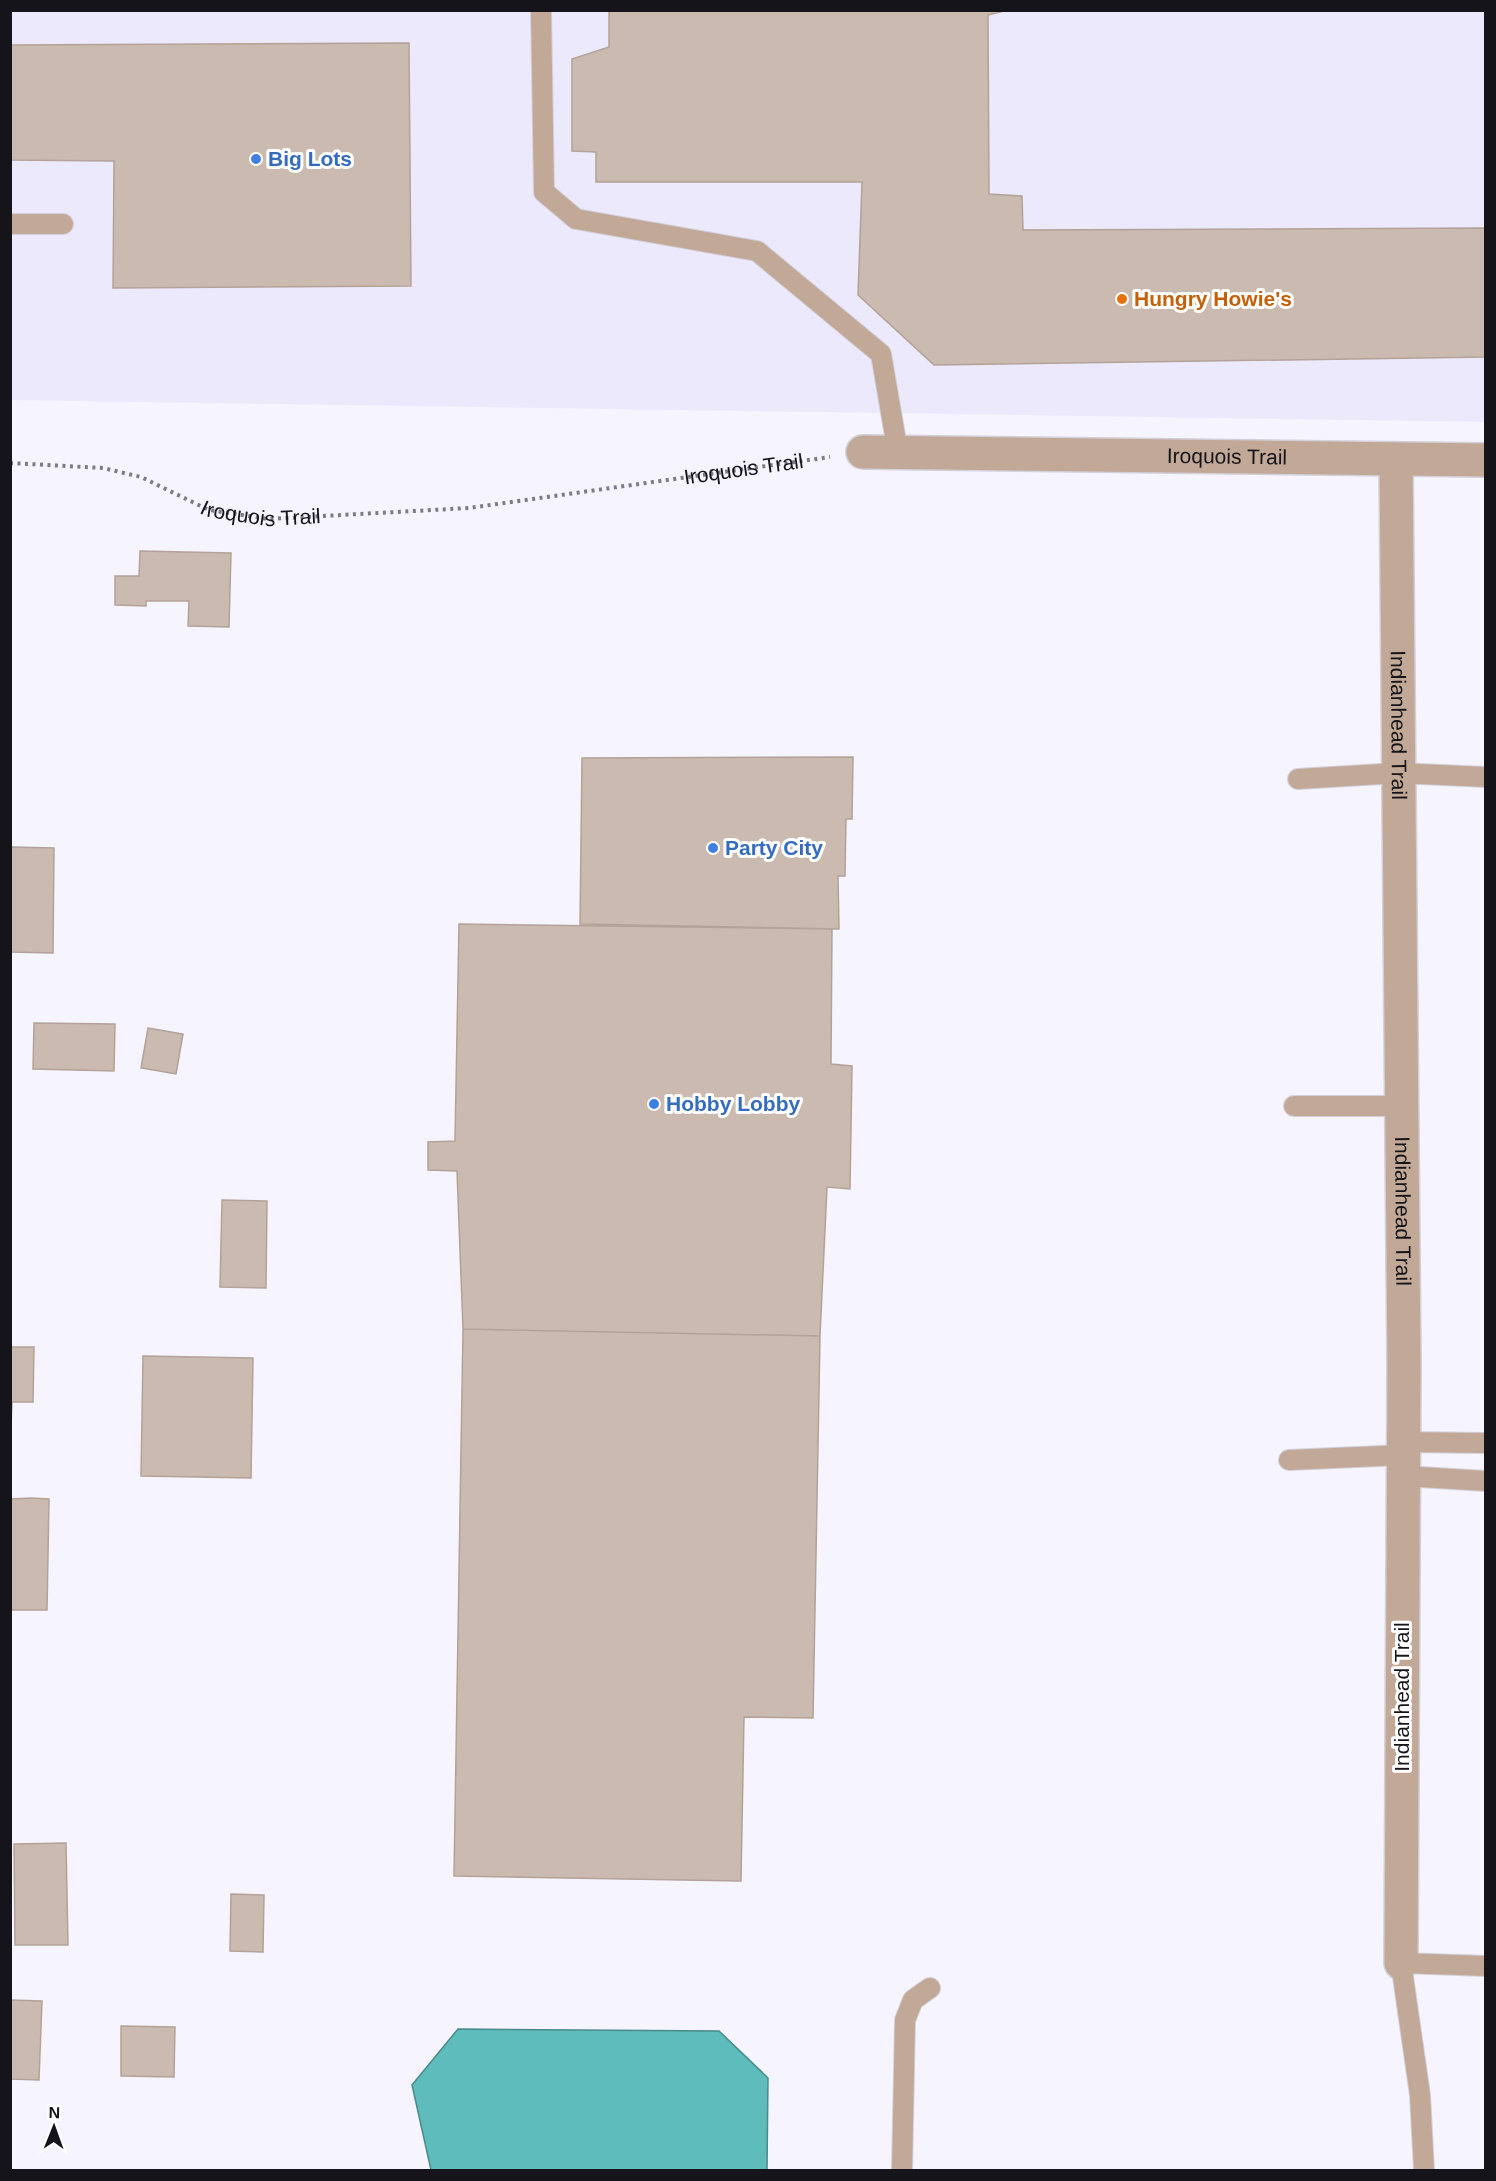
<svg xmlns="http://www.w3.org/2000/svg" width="1496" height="2181" font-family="Arial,sans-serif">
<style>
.built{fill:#ece9fd}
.water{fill:#5fbcbc;stroke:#498a8b;stroke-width:1.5}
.building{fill:#cbbaaf;stroke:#b2a297;stroke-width:1.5}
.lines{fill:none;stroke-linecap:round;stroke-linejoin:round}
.lane-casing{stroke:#d2d0da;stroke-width:22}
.street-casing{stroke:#d2d0da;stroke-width:36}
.path{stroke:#7d7b84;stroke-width:4;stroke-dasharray:3 4.5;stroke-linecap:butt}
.lane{stroke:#c2a896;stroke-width:20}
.street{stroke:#c2a896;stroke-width:33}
.shop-dot{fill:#3f7fe0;stroke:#fff;stroke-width:2}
.food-dot{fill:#e8710a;stroke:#fff;stroke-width:2}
.labels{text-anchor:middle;stroke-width:6;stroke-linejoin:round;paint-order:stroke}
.shop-label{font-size:21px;font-weight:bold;fill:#366cbe;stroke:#fff;text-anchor:start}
.food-label{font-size:21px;font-weight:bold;fill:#c56008;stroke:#fff;text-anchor:start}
.street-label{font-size:21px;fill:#15141a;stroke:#fff}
</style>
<rect width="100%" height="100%" fill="#f6f4ff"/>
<!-- built -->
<path class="built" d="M 11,11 L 1485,11 L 1485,422 L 11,400 Z"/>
<!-- water -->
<path class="water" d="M 458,2029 L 719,2031 L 768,2078 L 767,2170 L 431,2170 L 412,2085 Z"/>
<!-- building -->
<path class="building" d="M 609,10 L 1001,10 L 1001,12 L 988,15 L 989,194 L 1022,196 L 1023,230 L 1486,228 L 1486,357 L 934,365 L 858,295 L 862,182 L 596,182 L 596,152 L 572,151 L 572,59 L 609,47 Z
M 409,43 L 411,286 L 113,288 L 114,161 L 10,160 L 10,45 Z
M 140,551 L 231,553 L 229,627 L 188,626 L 189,601 L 146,601 L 146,606 L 115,605 L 115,576 L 139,576 Z
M 853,757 L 852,819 L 846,819 L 845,876 L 838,876 L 839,929 L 580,924 L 582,758 Z
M 10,847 L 54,848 L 53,953 L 10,952 Z
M 459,924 L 832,929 L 831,1064 L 852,1066 L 850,1189 L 827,1187 L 820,1336 L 463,1329 L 457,1171 L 428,1170 L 428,1142 L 455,1141 Z
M 34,1023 L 115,1024 L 114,1071 L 33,1069 Z
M 148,1028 L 183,1034 L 176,1074 L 141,1068 Z
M 222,1200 L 267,1201 L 266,1288 L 220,1287 Z
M 10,1321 L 11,1347 L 34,1347 L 33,1402 L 12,1402 L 11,1427 Z
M 463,1329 L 820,1336 L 813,1718 L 744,1717 L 741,1881 L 454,1876 Z
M 143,1356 L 253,1358 L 251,1478 L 141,1476 Z
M 31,1498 L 49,1499 L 47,1610 L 10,1610 L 10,1499 Z
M 66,1843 L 68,1945 L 15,1945 L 14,1844 Z
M 231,1894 L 264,1895 L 263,1952 L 230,1951 Z
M 10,2000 L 42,2001 L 39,2080 L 10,2079 Z
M 121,2026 L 175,2027 L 174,2077 L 121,2076 Z"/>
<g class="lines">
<!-- lane casing -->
<g class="lane-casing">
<path id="lane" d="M 541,10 L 544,192 L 576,219 L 757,251 L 881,354 L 898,453
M 10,224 L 63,224
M 1298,779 L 1398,773 L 1486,777
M 1294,1106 L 1401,1106
M 1403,1442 L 1486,1443
M 1289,1460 L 1403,1455
M 1403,1476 L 1486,1481
M 902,2170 L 905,2020 L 913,2000 L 930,1988
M 1424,2170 L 1420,2095 L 1401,1963 L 1486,1966"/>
</g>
<!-- street casing -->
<g class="street-casing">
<g id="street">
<path id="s2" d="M 863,452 L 1486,460"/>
<path id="s3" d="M 1396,459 L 1404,1366 L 1401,1963"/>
</g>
</g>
<!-- path -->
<path class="path" id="s1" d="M 10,463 L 103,468 L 141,477 L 209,510 L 268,519 L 469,508 L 830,457"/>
<!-- lane -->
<use href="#lane" class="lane"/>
<!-- street -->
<use href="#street" class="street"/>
</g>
<!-- markers -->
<g class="shop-dot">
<circle cx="256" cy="159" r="6"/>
<circle cx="713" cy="848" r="6"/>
<circle cx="654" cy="1104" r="6"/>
</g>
<circle class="food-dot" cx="1122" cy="299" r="6"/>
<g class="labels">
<!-- shop labels -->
<g class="shop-label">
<text x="268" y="166">Big Lots</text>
<text x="725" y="855">Party City</text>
<text x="666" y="1111">Hobby Lobby</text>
</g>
<!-- food labels -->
<g class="food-label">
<text x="1134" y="306">Hungry Howie's</text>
</g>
<!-- street labels -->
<g class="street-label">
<text dy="7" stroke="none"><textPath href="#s2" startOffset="364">Iroquois Trail</textPath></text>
<text dy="7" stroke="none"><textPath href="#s1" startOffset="746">Iroquois Trail</textPath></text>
<text dy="7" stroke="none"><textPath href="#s1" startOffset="260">Iroquois Trail</textPath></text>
<text dy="7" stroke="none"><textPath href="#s3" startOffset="266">Indianhead Trail</textPath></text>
<text dy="7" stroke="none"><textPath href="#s3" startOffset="752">Indianhead Trail</textPath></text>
<text transform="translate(1402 1697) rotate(-90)" y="7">Indianhead Trail</text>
</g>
</g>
<!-- border -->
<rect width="1496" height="2181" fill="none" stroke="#15141a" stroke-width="24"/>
<!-- north arrow -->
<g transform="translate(54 2127) rotate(1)" stroke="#ffffff" stroke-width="4.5" paint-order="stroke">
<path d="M0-4.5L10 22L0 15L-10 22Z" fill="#15141a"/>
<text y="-9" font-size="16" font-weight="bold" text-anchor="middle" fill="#15141a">N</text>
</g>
</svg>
